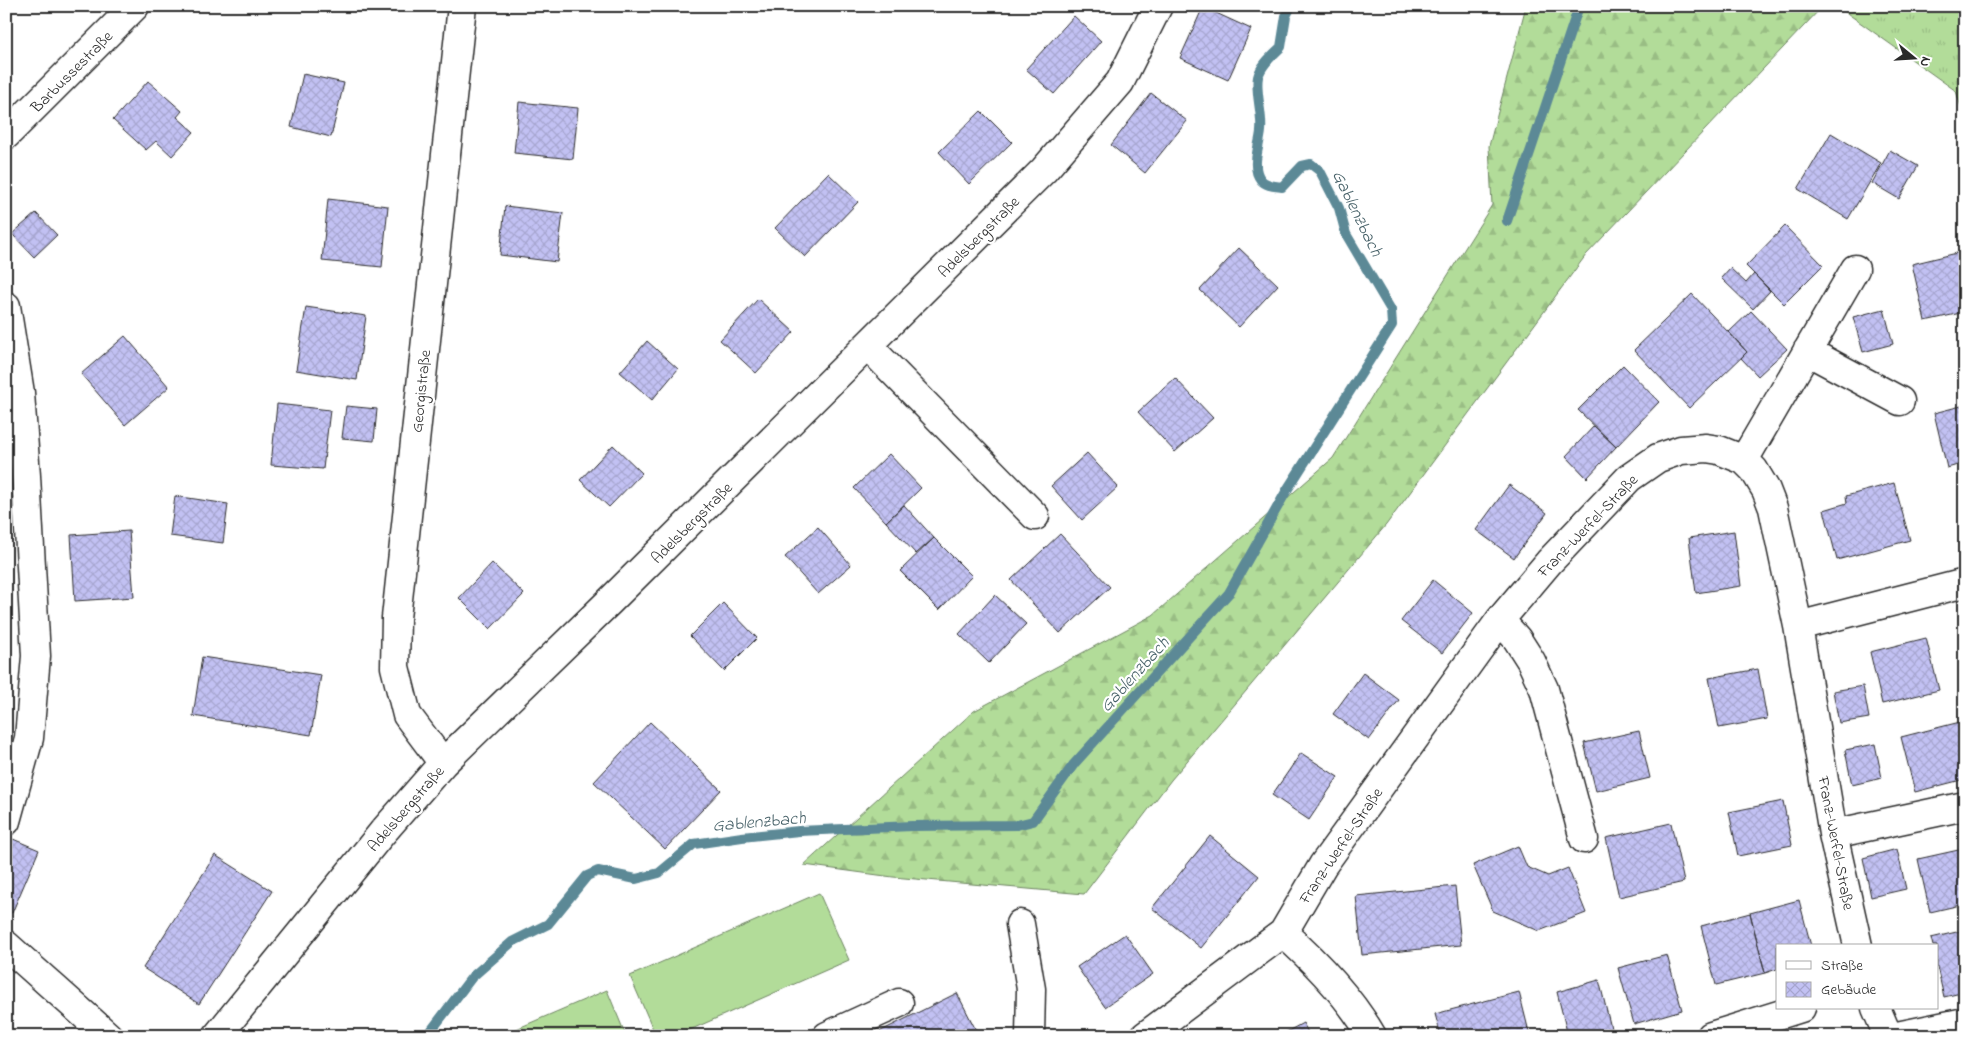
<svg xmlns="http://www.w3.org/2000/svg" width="1971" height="1042" font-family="'Indie Flower',sans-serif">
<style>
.grass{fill:url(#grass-tufts);stroke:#6e8462}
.forest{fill:url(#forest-firs);stroke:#6e8462}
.garden{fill:#b2dc99;stroke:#6e8462}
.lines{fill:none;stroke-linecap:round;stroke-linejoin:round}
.stream{stroke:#5c8996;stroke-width:10}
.building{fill:url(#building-cross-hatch);stroke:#2b2b2b}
.minor-casing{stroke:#2b2b2b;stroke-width:31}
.minor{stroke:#fff;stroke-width:28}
.labels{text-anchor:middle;stroke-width:4.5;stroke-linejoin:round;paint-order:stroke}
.street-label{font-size:16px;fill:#2b2b2b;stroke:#fff}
.water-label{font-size:18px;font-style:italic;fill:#486269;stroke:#fff}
</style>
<defs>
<pattern id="grass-tufts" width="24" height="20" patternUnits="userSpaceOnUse" patternTransform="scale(1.25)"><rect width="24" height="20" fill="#b2dc99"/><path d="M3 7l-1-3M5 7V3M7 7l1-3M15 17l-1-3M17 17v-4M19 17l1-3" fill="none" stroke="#99bd84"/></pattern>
<pattern id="forest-firs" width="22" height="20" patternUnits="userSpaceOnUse" patternTransform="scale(1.25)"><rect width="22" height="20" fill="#b2dc99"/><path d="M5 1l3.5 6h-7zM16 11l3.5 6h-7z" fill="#99bd84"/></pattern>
<pattern id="building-cross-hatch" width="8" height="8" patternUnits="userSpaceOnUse" patternTransform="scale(1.25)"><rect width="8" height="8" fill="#c2c1f3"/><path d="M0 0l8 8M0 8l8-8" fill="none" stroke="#a7a6d0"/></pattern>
</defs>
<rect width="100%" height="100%" fill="#fff"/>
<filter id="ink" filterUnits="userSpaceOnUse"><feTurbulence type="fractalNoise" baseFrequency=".02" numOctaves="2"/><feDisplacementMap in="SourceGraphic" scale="10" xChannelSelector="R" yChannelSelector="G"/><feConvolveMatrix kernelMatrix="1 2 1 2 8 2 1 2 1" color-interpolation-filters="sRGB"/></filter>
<g filter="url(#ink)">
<!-- grass -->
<path class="grass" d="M 1837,6 L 1965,6 L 1965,120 L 1956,91 Z"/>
<!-- forest -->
<path class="forest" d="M 1526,6 L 1823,6 L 1586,255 L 1386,525 L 1171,780 L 1084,894 L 893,877 L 804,865 L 974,711 L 1153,615 L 1333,458 L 1492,205 L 1489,146 Z"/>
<!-- garden -->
<path class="garden" d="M 819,893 L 849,960 L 676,1036 L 656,1036 L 630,976 Z
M 607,990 L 626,1036 L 500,1036 Z"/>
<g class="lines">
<!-- stream -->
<path class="stream" d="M 1507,221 L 1579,6
M 427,1036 L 472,977 L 512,942 L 548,924 L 587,876 L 598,871 L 636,879 L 659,873 L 694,844 L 742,837 L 799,831 L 912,826 L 1017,825 L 1033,821 L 1074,764 L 1229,593 L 1287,490 L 1392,325 L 1391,310 L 1346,234 L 1339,208 L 1320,171 L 1311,164 L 1302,166 L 1282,187 C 1275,186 1266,186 1261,180 C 1250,167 1260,145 1261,131 C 1263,115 1255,92 1258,77 C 1261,65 1273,55 1281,47 L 1286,16 L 1291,6"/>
</g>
<!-- building -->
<path class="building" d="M 1203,7 L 1251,29 L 1228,80 L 1180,58 Z
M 1074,16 L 1101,41 L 1054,94 L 1026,69 Z
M 303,74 L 344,83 L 331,137 L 291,127 Z
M 148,81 L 182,111 L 177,117 L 194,132 L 172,156 L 156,141 L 146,150 L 113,120 Z
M 1151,93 L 1187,121 L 1145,173 L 1111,145 Z
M 519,102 L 578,108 L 573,159 L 514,153 Z
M 981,111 L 1012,142 L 969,184 L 939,152 Z
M 1831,133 L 1881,163 L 1848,219 L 1798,189 Z
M 1890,150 L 1918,166 L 1899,199 L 1872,183 Z
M 828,173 L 858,202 L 805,257 L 775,228 Z
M 328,199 L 388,206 L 382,267 L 322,261 Z
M 505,206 L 563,213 L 557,262 L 500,255 Z
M 36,213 L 57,235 L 34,257 L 12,234 Z
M 1785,226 L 1823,265 L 1784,304 L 1746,266 Z
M 1239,248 L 1278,285 L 1239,327 L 1200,290 Z
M 1961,252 L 1965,270 L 1965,312 L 1925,321 L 1912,264 Z
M 1730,268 L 1746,283 L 1754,274 L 1770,291 L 1753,309 L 1721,278 Z
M 1692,294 L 1747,352 L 1689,408 L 1634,350 Z
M 758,299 L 794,332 L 756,373 L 720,340 Z
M 306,307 L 366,316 L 357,380 L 296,370 Z
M 1884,309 L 1893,344 L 1863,352 L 1853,317 Z
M 1751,311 L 1787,349 L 1758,376 L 1741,358 L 1747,352 L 1729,332 Z
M 125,336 L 169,387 L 125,425 L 81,374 Z
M 647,341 L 678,369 L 652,400 L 620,372 Z
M 1623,365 L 1659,402 L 1616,447 L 1578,410 Z
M 1175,378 L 1213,418 L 1175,452 L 1138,412 Z
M 277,404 L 330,410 L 323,469 L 271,465 Z
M 1965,405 L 1965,463 L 1947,468 L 1934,413 Z
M 346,406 L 377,409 L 374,441 L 342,438 Z
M 1594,426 L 1616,447 L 1587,478 L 1566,456 Z
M 613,445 L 642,473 L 609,507 L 580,480 Z
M 1087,453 L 1118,487 L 1082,520 L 1051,486 Z
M 889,454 L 921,488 L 886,522 L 854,488 Z
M 1894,483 L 1910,540 L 1837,560 L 1824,510 L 1847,503 L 1846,496 Z
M 1509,485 L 1547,513 L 1514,558 L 1476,530 Z
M 175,496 L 228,504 L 223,543 L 170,536 Z
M 904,505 L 934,538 L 916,554 L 886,522 Z
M 818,527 L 851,565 L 818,594 L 785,557 Z
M 129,531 L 134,597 L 75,601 L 71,535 Z
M 1734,531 L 1741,586 L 1696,593 L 1689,538 Z
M 1060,534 L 1110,587 L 1060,633 L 1011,580 Z
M 934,538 L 972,576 L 939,610 L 900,571 Z
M 492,563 L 524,594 L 490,629 L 459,598 Z
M 1433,580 L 1473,613 L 1442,653 L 1401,621 Z
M 995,595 L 1026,624 L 989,663 L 959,634 Z
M 723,603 L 757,638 L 724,671 L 690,636 Z
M 1926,638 L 1939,690 L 1882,704 L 1870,652 Z
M 202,657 L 321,675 L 311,735 L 193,716 Z
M 1758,669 L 1767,719 L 1719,728 L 1709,678 Z
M 1363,673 L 1399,700 L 1369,740 L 1333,714 Z
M 1863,686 L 1869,718 L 1839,723 L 1833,691 Z
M 1964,721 L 1965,779 L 1915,792 L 1901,737 Z
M 650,722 L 721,790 L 665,849 L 594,782 Z
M 1639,731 L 1650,778 L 1596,791 L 1584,743 Z
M 1875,744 L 1882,778 L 1852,785 L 1845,750 Z
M 1301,753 L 1338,777 L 1309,820 L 1272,795 Z
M 1783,801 L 1792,845 L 1738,856 L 1729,812 Z
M 1671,823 L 1684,882 L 1619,897 L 1606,838 Z
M 1210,836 L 1259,876 L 1201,948 L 1152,908 Z
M 13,839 L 39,850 L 12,913 L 6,910 L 6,854 Z
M 1518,846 L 1527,867 L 1548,876 L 1568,868 L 1586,913 L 1539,931 L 1493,911 L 1473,865 Z
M 1897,849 L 1906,889 L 1871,897 L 1863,858 Z
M 1963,849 L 1965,857 L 1965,904 L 1930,912 L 1918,859 Z
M 215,855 L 272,891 L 199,1004 L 143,968 Z
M 1455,886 L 1461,945 L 1362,955 L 1356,896 Z
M 1799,900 L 1811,946 L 1777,946 L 1777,969 L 1765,973 L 1750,913 Z
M 1750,913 L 1765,973 L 1716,985 L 1701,926 Z
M 1965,930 L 1965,992 L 1944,997 L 1937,967 L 1937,946 L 1933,946 L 1931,938 Z
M 1125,934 L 1153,974 L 1105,1007 L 1077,967 Z
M 1667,955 L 1682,1010 L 1634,1024 L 1618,968 Z
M 1599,980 L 1611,1028 L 1582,1036 L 1568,1036 L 1557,992 Z
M 1519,992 L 1530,1036 L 1441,1036 L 1435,1014 Z
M 957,993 L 979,1036 L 871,1036 Z
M 1303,1023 L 1310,1036 L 1279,1036 Z"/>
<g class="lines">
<!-- minor casing -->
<g class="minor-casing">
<path id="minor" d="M 6,135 L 135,6
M 6,306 L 20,393 L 26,476 L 36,656 L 29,738 L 6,821
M 868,346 L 1035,516
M 1807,351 L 1900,401
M 1744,460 L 1855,269
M 1500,620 L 1517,639 L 1531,661 L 1544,689 L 1584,839
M 1798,626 L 1965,583
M 443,763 L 407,715 L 395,667 L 396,618 L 462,6
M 1833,834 L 1965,806
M 1020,924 L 1031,989 L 1030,1036
M 1283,933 L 1323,865 L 1500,620 L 1549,562 L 1629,478 L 1658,458 L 1681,450 L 1706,448 L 1719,450 L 1744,460 L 1754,470 L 1766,490 L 1773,508 L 1798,626 L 1833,834 L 1858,946
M 6,945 L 108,1036
M 1876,1008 L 1888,1036
M 217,1036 L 382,833 L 443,763 L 609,602 L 1044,170 L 1120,82 L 1158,6
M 827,1036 L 899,1003
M 1145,1036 L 1283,933 C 1317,963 1349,996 1372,1036
M 1711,1036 L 1801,1008
M 1897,1036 L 1965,1022"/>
</g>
<!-- minor -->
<use href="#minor" class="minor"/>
</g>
</g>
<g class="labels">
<!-- street labels -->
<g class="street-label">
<text transform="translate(71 71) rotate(-45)" y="6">Barbussestraße</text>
<text transform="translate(978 236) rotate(-45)" y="6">Adelsbergstraße</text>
<text transform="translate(420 391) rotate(-84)" y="6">Georgistraße</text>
<text transform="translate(691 522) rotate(-45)" y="6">Adelsbergstraße</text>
<text transform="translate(1587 525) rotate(-46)" y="6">Franz-Werfel-Straße</text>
<text transform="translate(405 808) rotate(-49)" y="6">Adelsbergstraße</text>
<text transform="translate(1837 843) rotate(79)" y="6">Franz-Werfel-Straße</text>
<text transform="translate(1340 845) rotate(-56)" y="6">Franz-Werfel-Straße</text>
</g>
<!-- water labels -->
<g class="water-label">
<text transform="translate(1358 213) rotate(64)" y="6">Gablenzbach</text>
<text transform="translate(1134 674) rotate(-48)" y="6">Gablenzbach</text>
<text transform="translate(759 821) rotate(-5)" y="6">Gablenzbach</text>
</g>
</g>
<!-- margin -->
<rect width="1971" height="1042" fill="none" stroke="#fff" stroke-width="25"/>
<rect x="12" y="12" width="1946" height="1017" fill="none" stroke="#2b2b2b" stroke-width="2" filter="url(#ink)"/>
<!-- legend -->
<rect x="1776" y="944" width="162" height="65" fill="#ffffff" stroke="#aaaaaa"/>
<rect x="1786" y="961" width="25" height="8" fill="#ffffff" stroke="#aaaaaa"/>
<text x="1821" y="970" font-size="15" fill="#2b2b2b">Straße</text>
<rect x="1786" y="982" width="25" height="15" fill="url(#building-cross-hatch)" stroke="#aaaaaa"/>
<text x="1821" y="994" font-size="15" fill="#2b2b2b">Gebäude</text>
<!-- north arrow -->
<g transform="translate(1914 58) rotate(108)" stroke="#ffffff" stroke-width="4" paint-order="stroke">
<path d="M0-4L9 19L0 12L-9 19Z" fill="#2b2b2b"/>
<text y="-8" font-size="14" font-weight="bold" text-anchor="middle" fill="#2b2b2b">N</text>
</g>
</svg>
